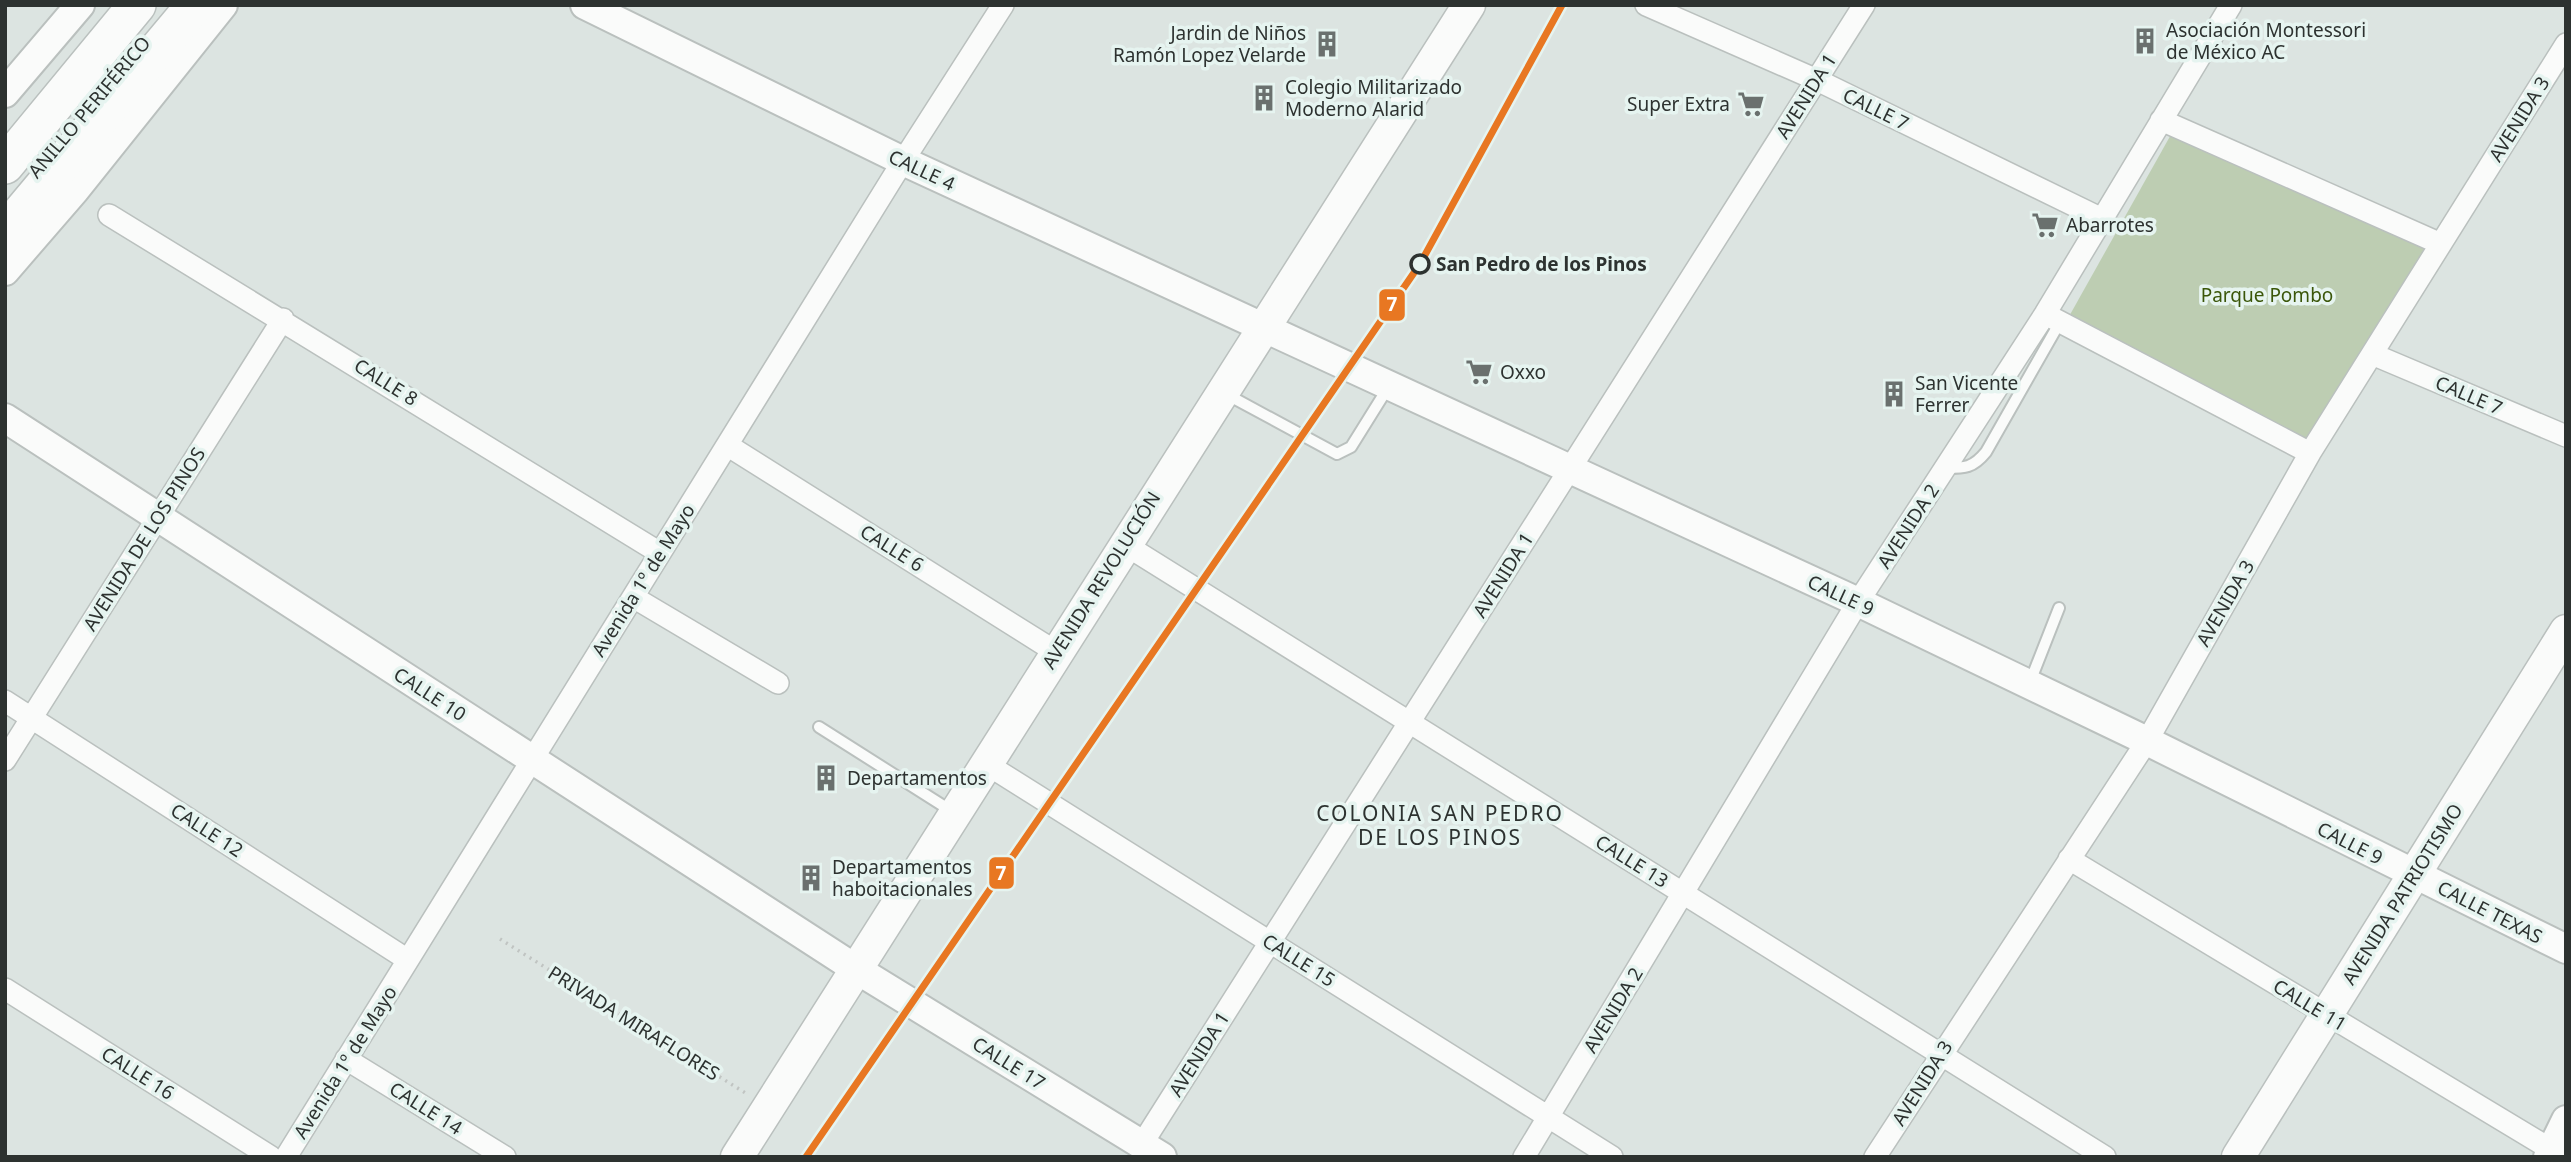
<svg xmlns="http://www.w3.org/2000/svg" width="2571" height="1162" font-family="'Noto Sans',sans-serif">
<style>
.green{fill:#bdcdb2}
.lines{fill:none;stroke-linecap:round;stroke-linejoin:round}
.lane-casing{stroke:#bac0be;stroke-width:14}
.street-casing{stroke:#bac0be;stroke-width:24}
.secondary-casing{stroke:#bac0be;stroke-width:32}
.primary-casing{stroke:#bac0be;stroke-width:35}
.highway-casing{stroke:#bac0be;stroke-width:40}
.path{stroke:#c0c4c2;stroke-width:3.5;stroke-dasharray:2 5;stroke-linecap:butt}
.lane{stroke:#fafbfa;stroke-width:10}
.street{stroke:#fafbfa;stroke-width:21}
.secondary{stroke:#fafbfa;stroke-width:28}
.primary{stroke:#fafbfa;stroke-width:32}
.highway{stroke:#fafbfa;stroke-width:37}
.metro-1-casing{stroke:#e6f4f0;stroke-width:12}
.metro-1{stroke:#e87722;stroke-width:7}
.stop-dot{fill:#e6f4f0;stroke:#2d3230;stroke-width:3.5}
.labels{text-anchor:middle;stroke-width:7;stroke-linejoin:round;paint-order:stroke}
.poi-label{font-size:19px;fill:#2d3230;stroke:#e6f4f0;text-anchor:start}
.street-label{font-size:19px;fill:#2d3230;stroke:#e6f4f0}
.stop-label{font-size:19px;font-weight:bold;fill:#2d3230;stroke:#e6f4f0;text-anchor:start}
.park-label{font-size:19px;fill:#3a5609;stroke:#e6f4f0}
.neighbourhood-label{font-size:21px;letter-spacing:2px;fill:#2d3230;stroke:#e6f4f0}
.line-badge{stroke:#e6f4f0;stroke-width:2.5}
.badge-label{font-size:19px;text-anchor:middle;font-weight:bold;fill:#fff}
</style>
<rect width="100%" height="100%" fill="#dce4e1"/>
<!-- green -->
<path class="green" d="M 2173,131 L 2430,247 L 2309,441 L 2067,320 Z"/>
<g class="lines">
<!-- lane casing -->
<g class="lane-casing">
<path id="lane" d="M 1226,394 L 1337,454 L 1351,447 L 1389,386
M 1946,468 C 1965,468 1973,468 1986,452 L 2060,322
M 2030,682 L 2059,608
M 819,727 L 953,812"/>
</g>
<!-- street casing -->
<g class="street-casing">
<path id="street" d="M 1646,5 L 1817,80 L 2102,219
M 2161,120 L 2441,244
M 109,215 L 660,553
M 2045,314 L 2310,453
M 2372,354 L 2566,436
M 727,445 L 1056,652
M 1124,544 L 2105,1157
M 633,597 L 778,683
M 5,701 L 408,960
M 5,760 L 283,319
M 985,763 L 1612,1157
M 2069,859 L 2552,1150
M 5,989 L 271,1157
M 346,1059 L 505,1157
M 1142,1144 L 1864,5
M 286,1157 L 903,161 L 1003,5
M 1524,1157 L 1858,602 L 2045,314 L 2231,5
M 1875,1157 L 2147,741 L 2310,453 L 2566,44"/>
</g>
<!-- secondary casing -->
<g class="secondary-casing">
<path id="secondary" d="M 585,5 L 903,161 L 1858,602 L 2147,741 L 2566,949
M 5,93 L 80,5
M 5,271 L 75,190 L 223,5
M 5,418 L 856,969 L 1162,1157
M 2548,1157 L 2566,1120"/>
</g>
<!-- primary casing -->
<g class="primary-casing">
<path id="primary" d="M 737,1157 L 1469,5
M 2238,1157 L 2566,631"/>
</g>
<!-- highway casing -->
<g class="highway-casing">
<path id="highway" d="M 5,165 L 137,5
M 5,232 L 195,5"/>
</g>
<!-- path -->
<path class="path" d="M 500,939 L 747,1094"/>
<!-- lane -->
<use href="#lane" class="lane"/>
<!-- street -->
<use href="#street" class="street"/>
<!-- secondary -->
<use href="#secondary" class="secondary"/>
<!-- primary -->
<use href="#primary" class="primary"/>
<!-- highway -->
<use href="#highway" class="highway"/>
<!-- metro-1 casing -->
<g class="metro-1-casing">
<path id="metro-1" d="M 806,1157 L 1420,264 L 1562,5"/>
</g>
<!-- metro-1 -->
<use href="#metro-1" class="metro-1"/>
</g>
<!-- icons -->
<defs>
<g id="building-bare" transform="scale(2.1)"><path d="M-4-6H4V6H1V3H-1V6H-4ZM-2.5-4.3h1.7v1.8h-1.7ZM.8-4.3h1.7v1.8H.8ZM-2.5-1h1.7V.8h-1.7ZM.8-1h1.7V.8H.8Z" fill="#6a706e" stroke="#e6f4f0" stroke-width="2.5" paint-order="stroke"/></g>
<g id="supermarket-bare" transform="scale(2.1)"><path d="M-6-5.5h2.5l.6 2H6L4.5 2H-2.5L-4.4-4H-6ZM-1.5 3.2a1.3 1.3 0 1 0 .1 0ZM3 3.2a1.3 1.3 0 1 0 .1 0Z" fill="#6a706e" stroke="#e6f4f0" stroke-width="2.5" paint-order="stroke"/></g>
</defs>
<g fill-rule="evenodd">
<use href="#building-bare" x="2145" y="41"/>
<use href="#building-bare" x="1327" y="44"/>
<use href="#building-bare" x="1264" y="98"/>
<use href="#supermarket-bare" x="1751" y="104"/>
<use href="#supermarket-bare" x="2045" y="225"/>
<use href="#supermarket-bare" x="1479" y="372"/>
<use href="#building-bare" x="1894" y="394"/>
<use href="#building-bare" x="826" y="778"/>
<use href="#building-bare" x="811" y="878"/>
</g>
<!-- markers -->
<circle class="stop-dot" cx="1420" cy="264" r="9"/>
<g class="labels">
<!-- poi labels -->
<g class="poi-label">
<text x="2166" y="37">Asociación Montessori<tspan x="2166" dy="22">de México AC</tspan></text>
<text x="1306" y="40" text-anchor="end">Jardin de Niños<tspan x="1306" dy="22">Ramón Lopez Velarde</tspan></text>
<text x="1285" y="94">Colegio Militarizado<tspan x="1285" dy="22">Moderno Alarid</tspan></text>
<text x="1730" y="111" text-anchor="end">Super Extra</text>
<text x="2066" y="232">Abarrotes</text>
<text x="1500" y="379">Oxxo</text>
<text x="1915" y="390">San Vicente<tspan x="1915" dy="22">Ferrer</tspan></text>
<text x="847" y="785">Departamentos</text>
<text x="832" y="874">Departamentos<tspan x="832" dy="22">haboitacionales</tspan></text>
</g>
<!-- street labels -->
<g class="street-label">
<text transform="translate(1806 96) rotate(-58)" y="7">AVENIDA 1</text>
<text transform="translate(89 107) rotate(-50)" y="7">ANILLO PERIFÉRICO</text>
<text transform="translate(1876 109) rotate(26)" y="7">CALLE 7</text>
<text transform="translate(2519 119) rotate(-58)" y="7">AVENIDA 3</text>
<text transform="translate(922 170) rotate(25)" y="7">CALLE 4</text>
<text transform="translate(386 382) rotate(32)" y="7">CALLE 8</text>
<text transform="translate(2469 395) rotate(23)" y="7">CALLE 7</text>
<text transform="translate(1908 526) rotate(-57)" y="7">AVENIDA 2</text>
<text transform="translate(144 539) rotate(-58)" y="7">AVENIDA DE LOS PINOS</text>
<text transform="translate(892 548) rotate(32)" y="7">CALLE 6</text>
<text transform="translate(1503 575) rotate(-58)" y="7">AVENIDA 1</text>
<text transform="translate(643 580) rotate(-58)" y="7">Avenida 1º de Mayo</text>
<text transform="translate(1101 580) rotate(-58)" y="7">AVENIDA REVOLUCIÓN</text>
<text transform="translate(1841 595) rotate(25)" y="7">CALLE 9</text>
<text transform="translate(2225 603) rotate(-60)" y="7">AVENIDA 3</text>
<text transform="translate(430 694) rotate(33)" y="7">CALLE 10</text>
<text transform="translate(207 830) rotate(33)" y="7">CALLE 12</text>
<text transform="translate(2350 843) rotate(27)" y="7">CALLE 9</text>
<text transform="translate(1632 861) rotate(32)" y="7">CALLE 13</text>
<text transform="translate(2402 894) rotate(-58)" y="7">AVENIDA PATRIOTISMO</text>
<text transform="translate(2490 912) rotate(27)" y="7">CALLE TEXAS</text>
<text transform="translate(1299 960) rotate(32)" y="7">CALLE 15</text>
<text transform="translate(2310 1005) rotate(31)" y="7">CALLE 11</text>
<text transform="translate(1613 1010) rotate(-59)" y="7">AVENIDA 2</text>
<text transform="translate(634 1023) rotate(32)" y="7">PRIVADA MIRAFLORES</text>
<text transform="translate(1199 1054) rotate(-58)" y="7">AVENIDA 1</text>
<text transform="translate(345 1062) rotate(-58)" y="7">Avenida 1º de Mayo</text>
<text transform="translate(1009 1063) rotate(32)" y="7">CALLE 17</text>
<text transform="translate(138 1073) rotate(32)" y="7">CALLE 16</text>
<text transform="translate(1922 1083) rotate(-58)" y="7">AVENIDA 3</text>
<text transform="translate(426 1108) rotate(32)" y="7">CALLE 14</text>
</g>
<!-- stop labels -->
<g class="stop-label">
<text x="1436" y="271">San Pedro de los Pinos</text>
</g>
<!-- park labels -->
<g class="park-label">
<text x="2267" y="302">Parque Pombo</text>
</g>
<!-- neighbourhood labels -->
<g class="neighbourhood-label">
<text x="1440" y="821">COLONIA SAN PEDRO<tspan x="1440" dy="24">DE LOS PINOS</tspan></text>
</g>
</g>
<g class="line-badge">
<rect x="1378" y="288" width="28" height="34" rx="7" fill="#e87722"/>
<rect x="988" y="856" width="27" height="34" rx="7" fill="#e87722"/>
</g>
<g class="badge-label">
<text x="1392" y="311">7</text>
<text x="1001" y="880">7</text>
</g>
<!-- border -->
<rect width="2571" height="1162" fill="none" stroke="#2d3230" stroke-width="14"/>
</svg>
